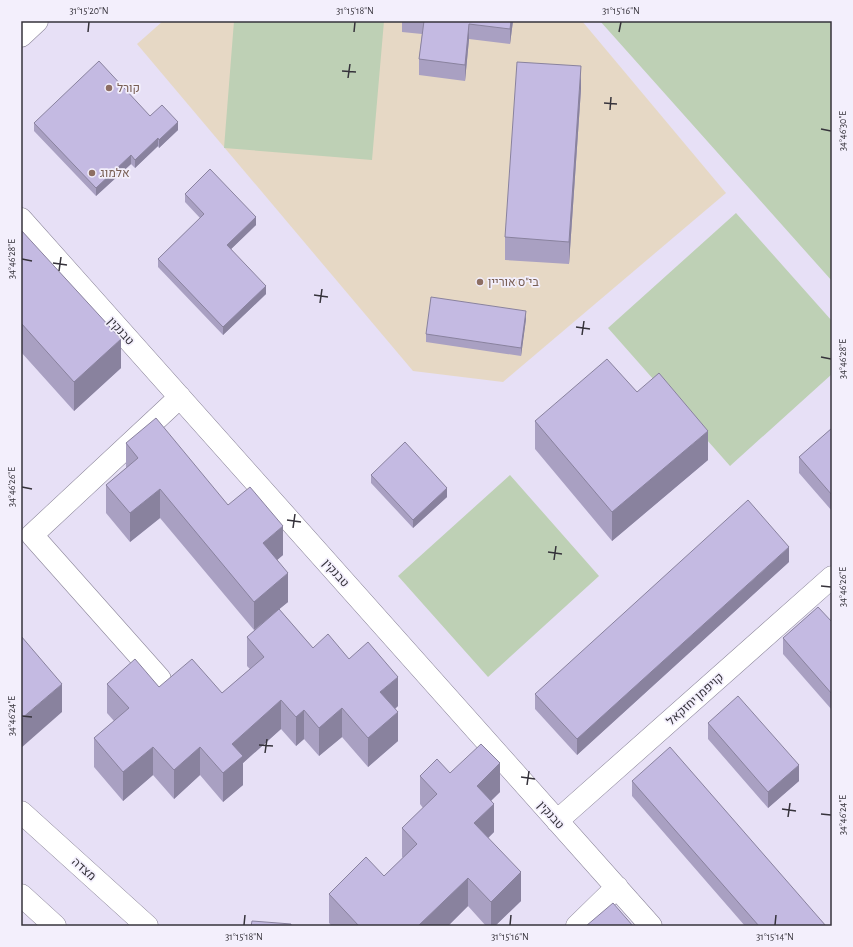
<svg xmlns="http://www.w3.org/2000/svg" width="853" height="947" font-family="'Alegreya Sans',Heebo,sans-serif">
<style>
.education{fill:#e6d8c5}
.green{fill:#bed0b5}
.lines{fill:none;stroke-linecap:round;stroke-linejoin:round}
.minor-casing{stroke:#8a8498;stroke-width:23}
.major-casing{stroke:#8a8498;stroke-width:23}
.minor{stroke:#fff;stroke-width:22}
.major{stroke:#fff;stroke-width:22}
.wall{fill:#a9a0c2}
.shaded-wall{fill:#89829e}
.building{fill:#c4bae2;stroke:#89829e}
.ticks{fill:none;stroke:#36333b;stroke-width:1.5}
.education-dot{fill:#8d6e63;stroke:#f3effc;stroke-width:1.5}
.labels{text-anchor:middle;stroke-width:3.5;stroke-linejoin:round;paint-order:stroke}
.education-label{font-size:12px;fill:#785e54;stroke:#f3effc;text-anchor:start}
.street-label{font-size:12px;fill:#36333b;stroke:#f3effc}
.neatline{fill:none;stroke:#36333b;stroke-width:1.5}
.ticks-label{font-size:10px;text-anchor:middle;fill:#36333b}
</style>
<rect width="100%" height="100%" fill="#e7e0f6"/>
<!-- education -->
<path class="education" d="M 163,21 L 582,21 L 726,193 L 503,382 L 413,371 L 137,44 Z"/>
<!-- green -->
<path class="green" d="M 234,21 L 384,21 L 372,160 L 224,148 Z
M 600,21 L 832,21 L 832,281 Z
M 736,213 L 832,321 L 832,374 L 730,466 L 608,328 Z
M 510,475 L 599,576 L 488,677 L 398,576 Z"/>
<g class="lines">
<!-- minor casing -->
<g class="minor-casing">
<path id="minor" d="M 21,36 L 37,21
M 21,219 L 651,926
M 160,679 L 32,535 L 180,397
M 557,821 L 832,577
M 577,926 L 617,887"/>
</g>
<!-- major casing -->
<g class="major-casing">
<path id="major" d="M 21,812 L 147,926
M 21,895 L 55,926"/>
</g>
<!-- minor -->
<use href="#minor" class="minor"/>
<!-- major -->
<use href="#major" class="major"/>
</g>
<!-- wall -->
<path class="wall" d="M 402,21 L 513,21 L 510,44 L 469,39 L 465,81 L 419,75 L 419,59 L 422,34 L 402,32 Z
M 581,89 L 569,264 L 505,260 L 505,237 Z
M 150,116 L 178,130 L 159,148 L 158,146 L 135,168 L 131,164 L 96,196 L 34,131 L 34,123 Z
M 185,194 L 256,225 L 231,249 L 266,294 L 223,335 L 158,267 L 158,259 L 200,218 L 185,202 Z
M 21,230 L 121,368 L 74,411 L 21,352 Z
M 526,319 L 521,356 L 426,342 L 426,334 Z
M 637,392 L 708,460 L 612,541 L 535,449 L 535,421 Z
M 832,428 L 832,511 L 799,473 L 799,457 Z
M 126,443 L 228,505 L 283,555 L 277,560 L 288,602 L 279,609 L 313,648 L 349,659 L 398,706 L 395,709 L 398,741 L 368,767 L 342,737 L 319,756 L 304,739 L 296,746 L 281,729 L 243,763 L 243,785 L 223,802 L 200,775 L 174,799 L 153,775 L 123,801 L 94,767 L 94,738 L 114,721 L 107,713 L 107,684 L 159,687 L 222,693 L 250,669 L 247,666 L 247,637 L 265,621 L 254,630 L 160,518 L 130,542 L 106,513 L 106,485 L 126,468 Z
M 371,475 L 447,497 L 413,528 L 371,483 Z
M 789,562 L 577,755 L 535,709 L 535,694 Z
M 832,622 L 832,710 L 783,654 L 783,638 Z
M 708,723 L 799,781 L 768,808 L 708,739 Z
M 450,773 L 500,792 L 491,801 L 494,832 L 488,838 L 521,901 L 495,926 L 486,926 L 468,906 L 448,926 L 332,926 L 329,923 L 329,894 L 384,876 L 403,858 L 402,857 L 402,828 L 423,808 L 420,804 L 420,776 Z
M 632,781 L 826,926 L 745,926 L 632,796 Z"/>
<!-- shaded-wall -->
<path class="shaded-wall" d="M 511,21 L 513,21 L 510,44 L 510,29 Z
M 469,24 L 469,39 L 465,81 L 465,65 Z
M 581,66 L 581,89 L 569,264 L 569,242 Z
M 178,122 L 178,130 L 159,148 L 159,140 Z
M 158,138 L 158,146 L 135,168 L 135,160 Z
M 131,155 L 131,164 L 96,196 L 96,188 Z
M 256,217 L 256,225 L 227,253 L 227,245 Z
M 266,286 L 266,294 L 223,335 L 223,327 Z
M 526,311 L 526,319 L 521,356 L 521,348 Z
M 121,339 L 121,368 L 74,411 L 74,382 Z
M 708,431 L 708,460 L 612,541 L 612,512 Z
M 447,488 L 447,497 L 413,528 L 413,520 Z
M 160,489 L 160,518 L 130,542 L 130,513 Z
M 283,526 L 283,555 L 263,572 L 263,543 Z
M 789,547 L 789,562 L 577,755 L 577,739 Z
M 288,573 L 288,602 L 254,630 L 254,602 Z
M 398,677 L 398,706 L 380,721 L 380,692 Z
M 62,684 L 62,712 L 21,748 L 21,719 Z
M 281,700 L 281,729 L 243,763 L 243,785 L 223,802 L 223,773 L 232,744 Z
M 342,708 L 342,737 L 319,756 L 319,728 Z
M 304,710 L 304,739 L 296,746 L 296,717 Z
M 398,712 L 398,741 L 368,767 L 368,738 Z
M 153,747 L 153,775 L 123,801 L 123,772 Z
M 200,747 L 200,775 L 174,799 L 174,770 Z
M 500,763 L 500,792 L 477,814 L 477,786 Z
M 799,765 L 799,781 L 768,808 L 768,792 Z
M 494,804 L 494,832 L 474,852 L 474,823 Z
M 521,872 L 521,901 L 495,926 L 491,926 L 491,902 Z
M 468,878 L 468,906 L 448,926 L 418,926 Z"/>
<!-- building -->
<path class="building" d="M 424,21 L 511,21 L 510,29 L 469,24 L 465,65 L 419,59 Z
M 99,61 L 150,116 L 162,105 L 178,122 L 159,140 L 158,138 L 135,160 L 131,155 L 96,188 L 34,123 Z
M 517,62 L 581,66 L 569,242 L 505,237 Z
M 210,169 L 256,217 L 227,245 L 266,286 L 223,327 L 158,259 L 204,214 L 185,194 Z
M 21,230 L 121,339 L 74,382 L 21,323 Z
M 431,297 L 526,311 L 521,348 L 426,334 Z
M 607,359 L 637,392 L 659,373 L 708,431 L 612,512 L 535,421 Z
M 156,418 L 228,505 L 250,487 L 283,526 L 263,543 L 288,573 L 254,602 L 160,489 L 130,513 L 106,485 L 138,458 L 126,443 Z
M 832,428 L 832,495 L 799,457 Z
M 405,442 L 447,488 L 413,520 L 371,475 Z
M 748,500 L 789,547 L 577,739 L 535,694 Z
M 818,607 L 832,622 L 832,694 L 783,638 Z
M 279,609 L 313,648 L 328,634 L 349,659 L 368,642 L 398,677 L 380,692 L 398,712 L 368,738 L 342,708 L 319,728 L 304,710 L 296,717 L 281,700 L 232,744 L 243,756 L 223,773 L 200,747 L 174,770 L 153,747 L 123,772 L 94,738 L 129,708 L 107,684 L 135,659 L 159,687 L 192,659 L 222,693 L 264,657 L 247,637 Z
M 21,636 L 62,684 L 21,719 Z
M 738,696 L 799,765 L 768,792 L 708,723 Z
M 481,744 L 500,763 L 477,786 L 494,804 L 474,823 L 521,872 L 491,902 L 468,878 L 418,926 L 359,926 L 329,894 L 366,857 L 384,876 L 417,844 L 402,828 L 437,794 L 420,776 L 437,759 L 450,773 Z
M 670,747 L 826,926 L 759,926 L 632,781 Z
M 613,903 L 633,926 L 586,926 Z
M 252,921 L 291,924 L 291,926 L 251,926 Z"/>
<!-- ticks -->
<path class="ticks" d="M 88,32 L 89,22M 354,32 L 355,22M 619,32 L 621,22M 342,71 L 356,72M 348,78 L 350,64M 604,103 L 617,104M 610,110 L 611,97M 821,129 L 831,131M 22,259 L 32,261M 53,263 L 67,265M 59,271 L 61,257M 314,295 L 328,297M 320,303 L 322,289M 576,327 L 590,329M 582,335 L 584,321M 821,357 L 831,359M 22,487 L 32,489M 287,520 L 301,522M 293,528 L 295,514M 548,552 L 562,554M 554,560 L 556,546M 821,586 L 831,587M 22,716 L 32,717M 259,745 L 273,746M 265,753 L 267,739M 521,777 L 535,779M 527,785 L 529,771M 782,809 L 796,811M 821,814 L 831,815M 788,817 L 790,803M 244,925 L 245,915M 510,925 L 511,915M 775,925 L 776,915"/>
<!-- markers -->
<g class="education-dot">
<circle cx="109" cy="88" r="4"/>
<circle cx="92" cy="173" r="4"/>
<circle cx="480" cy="282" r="4"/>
</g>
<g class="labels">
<!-- education labels -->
<g class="education-label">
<text x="117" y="92">קורל</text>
<text x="100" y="177">אלמוג</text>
<text x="488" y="286">בי"ס אוריין</text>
</g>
<!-- street labels -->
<g class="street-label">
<text transform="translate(121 331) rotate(48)" y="4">טבנקין</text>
<text transform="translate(336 573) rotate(48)" y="4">טבנקין</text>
<text transform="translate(695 699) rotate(-42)" y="4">קויפמן יחזקאל</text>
<text transform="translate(551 815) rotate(48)" y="4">טבנקין</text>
<text transform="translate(84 869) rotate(42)" y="4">מצדה</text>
</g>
</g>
<!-- border -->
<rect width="853" height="947" fill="none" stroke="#f3effc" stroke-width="44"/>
<rect x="22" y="22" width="809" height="903" class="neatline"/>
<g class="ticks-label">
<text x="89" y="14">31°15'20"N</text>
<text x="355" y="14">31°15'18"N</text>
<text x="621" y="14">31°15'16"N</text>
<text transform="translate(842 131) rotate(-90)" y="4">34°46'30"E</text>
<text transform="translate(11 259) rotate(-90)" y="4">34°46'28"E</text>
<text transform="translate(842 359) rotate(-90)" y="4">34°46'28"E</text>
<text transform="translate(11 487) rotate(-90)" y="4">34°46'26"E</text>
<text transform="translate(842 587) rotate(-90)" y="4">34°46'26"E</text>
<text transform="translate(11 716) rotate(-90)" y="4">34°46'24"E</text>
<text transform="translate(842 815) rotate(-90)" y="4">34°46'24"E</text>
<text x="244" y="940">31°15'18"N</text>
<text x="510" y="940">31°15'16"N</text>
<text x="775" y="940">31°15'14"N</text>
</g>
</svg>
